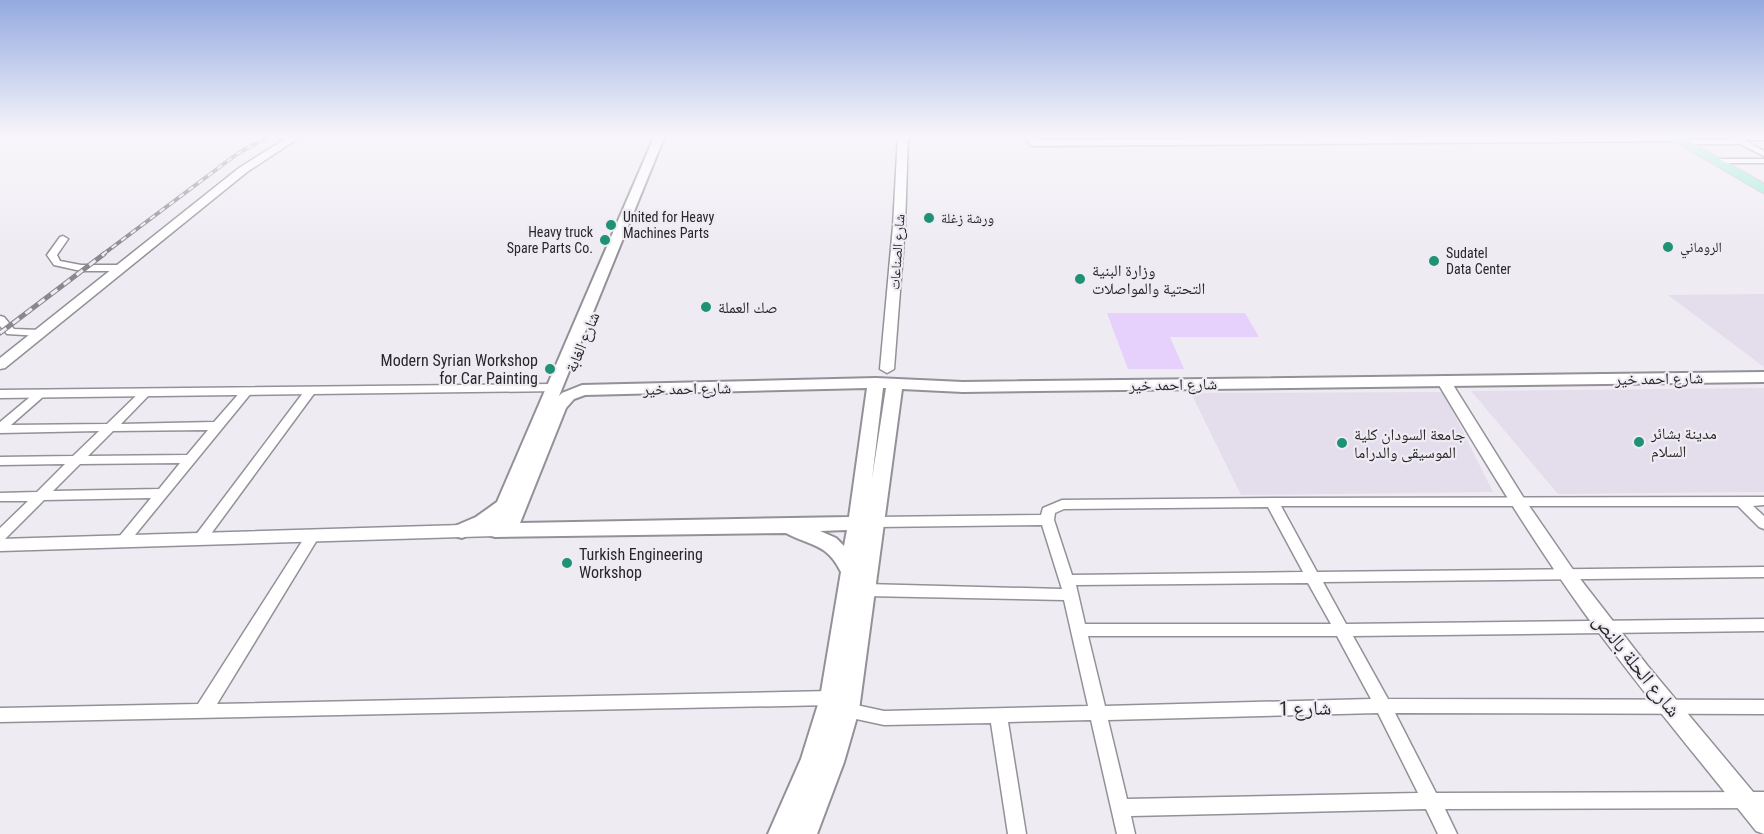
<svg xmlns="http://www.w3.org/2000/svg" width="1764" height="834" font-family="'Roboto Condensed','Noto Naskh Arabic',sans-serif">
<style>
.built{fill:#e4ddec}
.green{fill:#e6d0fc}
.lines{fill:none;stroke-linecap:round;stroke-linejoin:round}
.minor-casing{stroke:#949098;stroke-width:3}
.tertiary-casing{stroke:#949098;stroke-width:3}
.secondary-casing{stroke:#949098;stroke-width:4}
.primary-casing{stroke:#cbcbcc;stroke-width:3}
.minor{fill:#fff;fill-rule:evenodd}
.tertiary{fill:#fff;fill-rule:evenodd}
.secondary{fill:#fff;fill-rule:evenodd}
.primary{fill:#95efd6;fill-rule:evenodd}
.rail-far1-casing{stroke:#8a888c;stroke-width:4}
.rail-casing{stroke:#8a888c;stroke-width:5}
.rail-far1{stroke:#efebf3;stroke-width:2;stroke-dasharray:6;stroke-linecap:butt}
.rail{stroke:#efebf3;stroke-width:3;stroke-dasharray:8;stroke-linecap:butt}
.poi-dot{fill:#1f9174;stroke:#efebf3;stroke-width:2}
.labels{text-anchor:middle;stroke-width:4.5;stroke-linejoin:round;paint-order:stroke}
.far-poi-label{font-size:14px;fill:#282729;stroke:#efebf3;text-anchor:start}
.far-street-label{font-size:14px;fill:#282729;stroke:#efebf3}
.poi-label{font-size:16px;fill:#282729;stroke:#efebf3;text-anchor:start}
.street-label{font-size:16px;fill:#282729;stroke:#efebf3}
.near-street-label{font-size:20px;fill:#282729;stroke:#efebf3}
</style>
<rect width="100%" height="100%" fill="#efebf3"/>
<!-- built -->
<path class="built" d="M 1764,294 L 1764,367 L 1668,295 Z
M 1764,388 L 1764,492 L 1558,494 L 1471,391 Z
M 1443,392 L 1493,492 L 1241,495 L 1191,393 Z"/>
<!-- green -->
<path class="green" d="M 1107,313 L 1245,313 L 1259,337 L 1170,337 L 1184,369 L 1128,369 Z"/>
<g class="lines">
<!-- minor casing -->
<g class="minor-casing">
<path id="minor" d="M 1732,136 L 1764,136 L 1764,140 L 1744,140 L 1764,151 L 1764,156 L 1740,144 L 1687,144 L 1683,142 L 1687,140 L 1733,140 Z
M 1718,159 L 1764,159 L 1764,163 L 1718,163 Z
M 63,236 L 68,239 L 57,255 L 60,261 L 81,265 L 120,265 L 125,268 L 120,271 L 81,271 L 54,265 L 47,255 L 60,237 Z
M 0,316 L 4,317 L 14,329 L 40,330 L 45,333 L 40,336 L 7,334 L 0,326 Z
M 310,388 L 316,391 L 205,542 L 195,542 L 193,539 L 195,536 L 306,389 Z
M 146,389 L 150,390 L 152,392 L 150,394 L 121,424 L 214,422 L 242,390 L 250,390 L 252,392 L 126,546 L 116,546 L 114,543 L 151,498 L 44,500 L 5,539 L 0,541 L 0,528 L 28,501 L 0,501 L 0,493 L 37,492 L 65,464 L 0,465 L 0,457 L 73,456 L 99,431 L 0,433 L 0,422 L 36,392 L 44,392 L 46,394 L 44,396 L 11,425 L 107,424 L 142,390 ZM 208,430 L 187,455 L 88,456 L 113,431 ZM 180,463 L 159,489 L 53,491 L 80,464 Z
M 1764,497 L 1764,505 L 1753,506 L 1764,516 L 1764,529 L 1759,527 L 1738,506 L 1281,506 L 1317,572 L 1764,567 L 1764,577 L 1323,582 L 1346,624 L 1764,619 L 1764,631 L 1353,636 L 1388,699 L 1764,700 L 1764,714 L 1395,713 L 1436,793 L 1764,792 L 1764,808 L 1445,809 L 1457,834 L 1438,834 L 1426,809 L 1131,816 L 1135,834 L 1117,834 L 1091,720 L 1008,722 L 1026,834 L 1008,834 L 991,723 L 884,725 L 847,717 L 841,715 L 839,710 L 841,705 L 847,703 L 884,711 L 1088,706 L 1064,600 L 865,596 L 860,594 L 858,590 L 860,586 L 865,584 L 1062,589 L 1042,525 L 876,527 L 871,525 L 869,522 L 871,519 L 876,517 L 1041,515 L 1043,508 L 1062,500 L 1272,498 ZM 1268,507 L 1303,572 L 1072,575 L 1054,520 L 1055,513 L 1064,509 ZM 1308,583 L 1331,624 L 1085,624 L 1076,585 ZM 1088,636 L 1337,636 L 1371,699 L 1105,706 ZM 1378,713 L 1418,793 L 1127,799 L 1108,720 Z
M 313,530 L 318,532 L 320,535 L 217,704 L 831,691 L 837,693 L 839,698 L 837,703 L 831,705 L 0,722 L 0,708 L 198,704 L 308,532 Z"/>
</g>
<!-- tertiary casing -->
<g class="tertiary-casing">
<path id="tertiary" d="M 291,135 L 303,135 L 247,172 L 5,368 L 0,369 L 0,358 L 239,168 Z
M 898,135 L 908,135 L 905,226 L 894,369 L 887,373 L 880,369 L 893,226 Z
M 1025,135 L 1035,135 L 1037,140 L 1680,135 L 1685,138 L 1680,141 L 1033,146 L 1030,145 Z
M 1443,376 L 1450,380 L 1525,500 L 1574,571 L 1647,665 L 1764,805 L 1764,834 L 1756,831 C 1698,758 1638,687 1583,611 C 1530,537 1483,459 1436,380 Z
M 554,384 L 561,388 L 559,391 L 0,398 L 0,390 Z
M 495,524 L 501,526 L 504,530 L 501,534 L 495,536 L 0,551 L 0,539 Z"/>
</g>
<!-- secondary casing -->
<g class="secondary-casing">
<path id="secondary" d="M 655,135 L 665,135 L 559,396 L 562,393 L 582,385 L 876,378 L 963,382 L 1764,372 L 1764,382 L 963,392 L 902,389 L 859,710 L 844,762 L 817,834 L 768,834 L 801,759 L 820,698 L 841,572 C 827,543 810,546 786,533 L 495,537 L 488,535 L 486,528 L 462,538 L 455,536 L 452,531 L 455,526 L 476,517 L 497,502 ZM 867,388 L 849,517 L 520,523 L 566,408 L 574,399 L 585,395 ZM 883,388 L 886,388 L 872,479 ZM 847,530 L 844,546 L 836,538 L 820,531 Z"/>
</g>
<!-- primary casing -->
<g class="primary-casing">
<path id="primary" d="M 1664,135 L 1677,135 L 1764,184 L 1764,193 Z"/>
</g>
<!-- minor -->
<use href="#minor" class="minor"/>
<!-- tertiary -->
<use href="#tertiary" class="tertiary"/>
<!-- secondary -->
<use href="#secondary" class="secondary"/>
<!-- primary -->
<use href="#primary" class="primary"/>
<!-- rail-far1 casing -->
<g class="rail-far1-casing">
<path id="rail-far1" d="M 102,255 L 237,154 L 271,135"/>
</g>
<!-- rail casing -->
<g class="rail-casing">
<path id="rail" d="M 0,333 L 104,254"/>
</g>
<!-- rail-far1 -->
<use href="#rail-far1" class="rail-far1"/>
<!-- rail -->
<use href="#rail" class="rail"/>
</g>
<!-- sky -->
<linearGradient id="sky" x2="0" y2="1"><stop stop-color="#94aae0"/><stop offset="0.54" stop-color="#f8f6fa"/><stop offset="1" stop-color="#f8f6fa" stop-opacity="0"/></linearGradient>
<rect width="1764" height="252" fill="url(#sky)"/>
<!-- markers -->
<g class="poi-dot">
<circle cx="929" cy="218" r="6"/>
<circle cx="611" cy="225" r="6"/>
<circle cx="605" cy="240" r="6"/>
<circle cx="1668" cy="247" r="6"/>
<circle cx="1434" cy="261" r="6"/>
<circle cx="1080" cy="279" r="6"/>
<circle cx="706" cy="307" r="6"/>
<circle cx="550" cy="369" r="6"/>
<circle cx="1639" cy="442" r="6"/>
<circle cx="1342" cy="443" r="6"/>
<circle cx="567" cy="563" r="6"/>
</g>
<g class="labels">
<!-- far-poi labels -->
<g class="far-poi-label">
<text x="623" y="222">United for Heavy<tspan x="623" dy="16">Machines Parts</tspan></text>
<text x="941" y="223">ورشة زغلة</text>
<text x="593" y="237" text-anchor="end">Heavy truck<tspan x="593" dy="16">Spare Parts Co.</tspan></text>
<text x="1680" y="252">الروماني</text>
<text x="1446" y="258">Sudatel<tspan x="1446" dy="16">Data Center</tspan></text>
</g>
<!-- far-street labels -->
<g class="far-street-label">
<text transform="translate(897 252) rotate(-86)" y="5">شارع الصناعات</text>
</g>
<!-- poi labels -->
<g class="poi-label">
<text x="1092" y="276">وزارة البنية<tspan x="1092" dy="18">التحتية والمواصلات</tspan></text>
<text x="718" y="313">صك العملة</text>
<text x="538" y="366" text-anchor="end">Modern Syrian Workshop<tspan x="538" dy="18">for Car Painting</tspan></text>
<text x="1651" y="439">مدينة بشائر<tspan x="1651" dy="18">السلام</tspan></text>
<text x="1354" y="440">جامعة السودان كلية<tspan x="1354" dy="18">الموسيقى والدراما</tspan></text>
<text x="579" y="560">Turkish Engineering<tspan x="579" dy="18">Workshop</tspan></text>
</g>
<!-- street labels -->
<g class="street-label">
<text transform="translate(582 342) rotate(-67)" y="6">شارع الغابة</text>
<text transform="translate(1659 378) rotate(-1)" y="6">شارع احمد خير</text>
<text transform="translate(1173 384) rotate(-1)" y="6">شارع احمد خير</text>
<text transform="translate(687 388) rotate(-1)" y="6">شارع احمد خير</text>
</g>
<!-- near-street labels -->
<g class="near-street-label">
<text transform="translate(1637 665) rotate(51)" y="7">شارع الحلة بالنص</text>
<text transform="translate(1305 708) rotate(-1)" y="7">شارع 1</text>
</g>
</g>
</svg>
